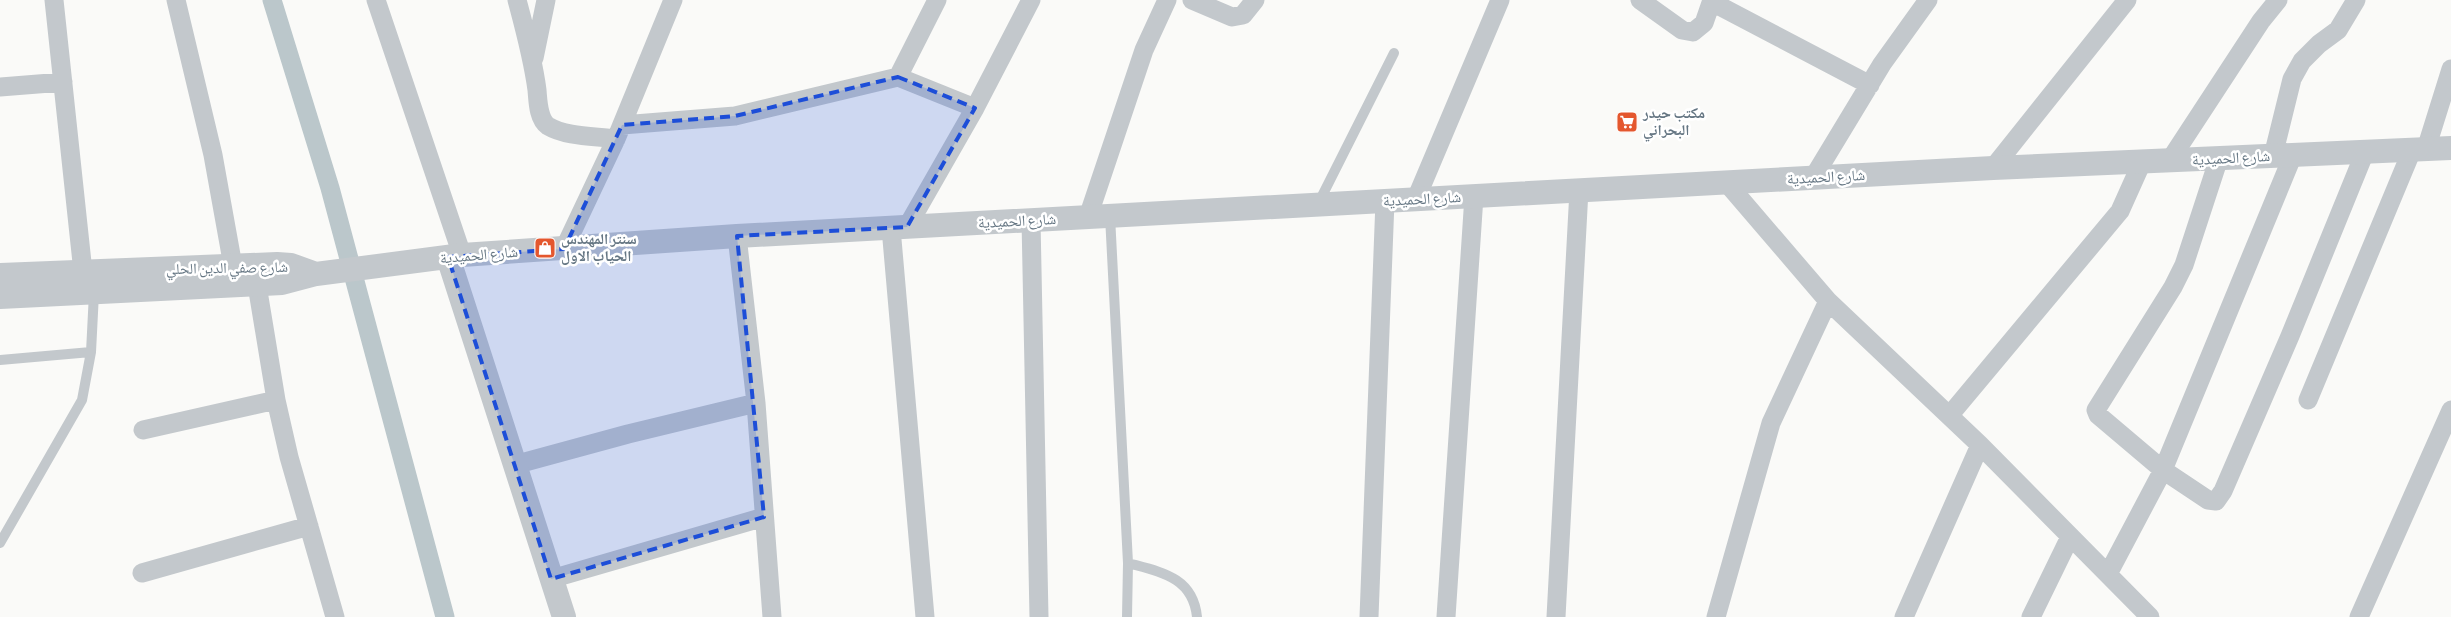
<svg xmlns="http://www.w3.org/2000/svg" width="2451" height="617" font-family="'Sofia Sans Condensed','Noto Naskh Arabic',sans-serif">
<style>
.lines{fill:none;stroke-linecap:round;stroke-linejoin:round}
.canal{stroke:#bbc7cb;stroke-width:19}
.service{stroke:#c3c8cc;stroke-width:10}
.minor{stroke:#c3c8cc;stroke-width:19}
.tertiary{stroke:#c3c8cc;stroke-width:24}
.marked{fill:#1d4ed8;fill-opacity:0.2;stroke:#1d4ed8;stroke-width:4;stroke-dasharray:10 6;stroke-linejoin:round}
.labels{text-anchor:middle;stroke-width:5;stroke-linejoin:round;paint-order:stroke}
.poi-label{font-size:15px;font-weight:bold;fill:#657683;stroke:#fff;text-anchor:start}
.street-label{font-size:15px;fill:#657683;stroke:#fff}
</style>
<rect width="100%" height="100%" fill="#fafaf8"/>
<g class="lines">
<!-- canal -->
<path class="canal" d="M 272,0 L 330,188 L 445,617"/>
<!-- service -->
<path class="service" d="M 1318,204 L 1394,53
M 1110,216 L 1128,563 L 1127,617
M 0,360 L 91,352
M 0,543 L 82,400 L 91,352 L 94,293
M 1128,563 C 1161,572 1193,577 1197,617"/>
<!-- minor -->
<path class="minor" d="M 54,0 L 83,272
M 176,0 L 213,155 L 233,266
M 376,0 L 462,255
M 517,0 C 525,30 533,59 537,90 C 538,101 538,119 548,126 C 566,137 596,136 616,139
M 1192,0 L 1232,17 L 1243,15 L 1255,0
M 1640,0 L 1682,30 L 1693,32 L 1704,23 L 1712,0
M 1712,2 L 1870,85
M 534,58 L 546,0
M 898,77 L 975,108
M 0,87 L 63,82
M 622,125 L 735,116 L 898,77 L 937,0
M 2426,149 L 2451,69
M 2273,156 L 2292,79 L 2302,61 L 2319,44 L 2338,30 L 2356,0
M 2219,158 L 2184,265 L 2173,287 L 2096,410 L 2098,415 L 2163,470 L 2208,500 L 2216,501 L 2223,491 L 2290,336 L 2365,152
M 2170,160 L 2261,21 L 2278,0
M 1993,168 L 2127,0
M 1813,178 L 1882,64 L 1928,0
M 1726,182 L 1828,301 L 1980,445 L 2150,617
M 1416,199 L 1500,0
M 1088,217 L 1144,50 L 1167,0
M 1031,220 L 1039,617
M 907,227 L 975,108 L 1031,0
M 891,228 L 925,617
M 737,236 L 756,403 L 772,617
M 564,249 L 616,139 L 673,0
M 257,285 L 276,400 L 289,457 L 335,617
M 2308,400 L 2412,150
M 1949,416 L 2120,211 L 2142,162
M 143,430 L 276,400
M 514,465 L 628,434 L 756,403
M 142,573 L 309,526
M 2108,574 L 2163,470 L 2293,155
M 551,579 L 764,517
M 1369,617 L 1385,201
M 1446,617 L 1474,196
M 1556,617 L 1579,190
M 1716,617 L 1771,423 L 1828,301
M 1904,617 L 1980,445
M 2031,617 L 2070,537
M 2359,617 L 2451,410"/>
<!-- tertiary -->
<path class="tertiary" d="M 448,257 L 564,617
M 0,275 L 277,264 L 291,265 L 316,274
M 0,297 L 282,283 L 316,274 L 462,255 L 737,236 L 1993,168 L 2451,148"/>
</g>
<!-- marked area -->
<path class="marked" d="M 898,77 L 975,108 L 907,227 L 737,236 L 764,517 L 551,579 L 448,257 L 564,249 L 622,125 L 735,116 Z"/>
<!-- icons -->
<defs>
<g id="supermarket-square" transform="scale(1.125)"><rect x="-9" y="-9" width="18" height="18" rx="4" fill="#e4572e" stroke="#fff"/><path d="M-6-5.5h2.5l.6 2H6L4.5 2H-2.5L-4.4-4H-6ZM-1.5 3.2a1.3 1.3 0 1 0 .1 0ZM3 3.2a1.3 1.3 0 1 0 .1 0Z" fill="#fff"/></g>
<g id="shop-square" transform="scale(1.125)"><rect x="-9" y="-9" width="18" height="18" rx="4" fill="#e4572e" stroke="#fff"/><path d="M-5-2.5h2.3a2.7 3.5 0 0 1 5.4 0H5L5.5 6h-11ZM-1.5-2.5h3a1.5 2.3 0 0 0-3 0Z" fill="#fff"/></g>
</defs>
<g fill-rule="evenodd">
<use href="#supermarket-square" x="1627" y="122"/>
<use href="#shop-square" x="545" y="248"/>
</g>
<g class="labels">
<!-- poi labels -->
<g class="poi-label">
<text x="1643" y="118">مكتب حيدر<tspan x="1643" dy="17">البحراني</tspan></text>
<text x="561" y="244">سنتر المهندس<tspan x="561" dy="17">الحياب الاول</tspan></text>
</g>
<!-- street labels -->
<g class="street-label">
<text transform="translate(2231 158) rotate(-3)" y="5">شارع الحميدية</text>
<text transform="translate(1826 177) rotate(-3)" y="5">شارع الحميدية</text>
<text transform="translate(1422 199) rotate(-3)" y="5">شارع الحميدية</text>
<text transform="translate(1017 221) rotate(-3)" y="5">شارع الحميدية</text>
<text transform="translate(479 255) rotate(-5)" y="5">شارع الحميدية</text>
<text transform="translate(227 268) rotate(-1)" y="5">شارع صفي الدين الحلي</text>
</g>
</g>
</svg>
